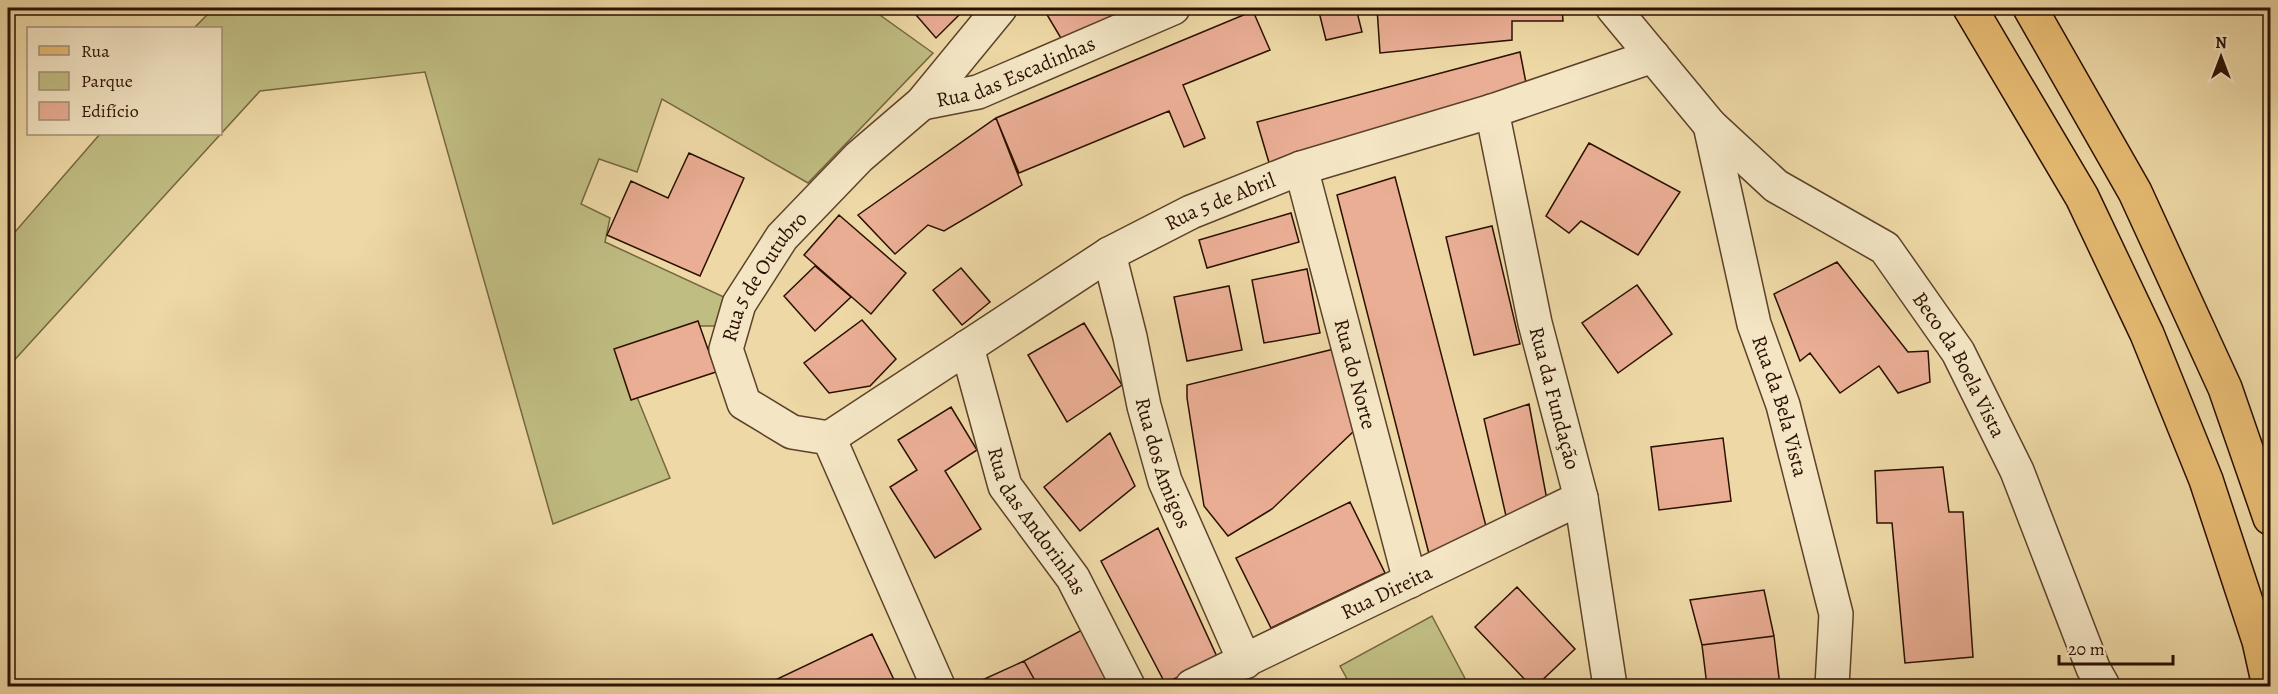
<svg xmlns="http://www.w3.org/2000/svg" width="2278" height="694" font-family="Alegreya,serif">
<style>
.green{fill:#c0bd82;stroke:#766641;stroke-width:1.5}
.building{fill:#eaae95;stroke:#2b1000;stroke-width:1.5}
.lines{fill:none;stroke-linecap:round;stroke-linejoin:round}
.minor-casing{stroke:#5c422a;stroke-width:36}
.primary-casing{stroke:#2b1000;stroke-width:36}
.minor{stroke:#f4e6c5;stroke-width:33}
.primary{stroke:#e7bc73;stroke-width:33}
.labels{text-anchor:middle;stroke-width:4.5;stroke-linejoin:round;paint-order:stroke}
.street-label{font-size:21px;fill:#2b1000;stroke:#f4e6c5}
</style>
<rect width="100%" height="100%" fill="#eed9a6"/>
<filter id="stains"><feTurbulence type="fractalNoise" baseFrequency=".00333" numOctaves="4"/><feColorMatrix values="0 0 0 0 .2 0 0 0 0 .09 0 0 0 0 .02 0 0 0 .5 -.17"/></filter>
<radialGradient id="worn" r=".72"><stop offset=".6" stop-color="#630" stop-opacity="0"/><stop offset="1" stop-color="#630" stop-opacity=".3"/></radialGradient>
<!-- green -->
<path class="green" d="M 214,8 L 870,8 L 933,53 L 808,183 L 662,99 L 637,172 L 599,159 L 581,204 L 610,218 L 605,242 L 739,304 L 719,326 L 689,326 L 619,353 L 670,478 L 553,524 L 425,72 L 260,91 L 8,367 L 8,240 L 100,134 L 220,134 L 220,28 L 194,28 Z
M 1432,616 L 1469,686 L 1351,686 L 1340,666 Z"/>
<!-- building -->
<path class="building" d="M 910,8 L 966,8 L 936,38 Z
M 1043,8 L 1130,8 L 1065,45 Z
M 1318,8 L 1356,8 L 1362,32 L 1326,40 Z
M 1377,8 L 1562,8 L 1563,21 L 1512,21 L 1512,40 L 1380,53 Z
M 1253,11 L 1270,50 L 1183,85 L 1205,138 L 1184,147 L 1169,111 L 1019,173 L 996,118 Z
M 1520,52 L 1527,88 L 1270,166 L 1257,122 Z
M 996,118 L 1022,185 L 944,231 L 928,225 L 895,254 L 858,215 Z
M 1589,143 L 1680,192 L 1638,255 L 1581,221 L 1569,233 L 1546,216 Z
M 689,153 L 744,178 L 700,276 L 607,235 L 631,181 L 668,198 Z
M 1395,177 L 1487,530 L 1429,554 L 1337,195 Z
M 1291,213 L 1299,242 L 1207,268 L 1199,240 Z
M 839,215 L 906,273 L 871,314 L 804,255 Z
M 1492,226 L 1520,344 L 1474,355 L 1446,237 Z
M 1837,262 L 1908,352 L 1928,351 L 1930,382 L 1898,393 L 1879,366 L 1840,393 L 1810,353 L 1800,361 L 1774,294 Z
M 815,266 L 851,297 L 815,331 L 784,296 Z
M 961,268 L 990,302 L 962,325 L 933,290 Z
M 1307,269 L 1320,333 L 1264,343 L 1252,280 Z
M 1637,285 L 1672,334 L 1618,373 L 1582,323 Z
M 1229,286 L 1242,350 L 1187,361 L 1174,297 Z
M 862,320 L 896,359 L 870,386 L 829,393 L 804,363 Z
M 698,321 L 716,372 L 631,400 L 614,349 Z
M 1084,323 L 1122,385 L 1067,422 L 1028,355 Z
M 1334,349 L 1355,430 L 1272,509 L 1228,536 L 1204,506 L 1187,398 L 1187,385 Z
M 1529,404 L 1547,500 L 1506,516 L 1484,419 Z
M 951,407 L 977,450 L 945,471 L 981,529 L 935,558 L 890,487 L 917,470 L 898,440 Z
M 1110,433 L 1135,486 L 1080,531 L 1044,487 Z
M 1723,438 L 1731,501 L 1659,510 L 1651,447 Z
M 1943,467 L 1949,512 L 1963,512 L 1973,657 L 1905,663 L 1892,523 L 1877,523 L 1875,471 Z
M 1350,502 L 1385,573 L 1271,628 L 1236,558 Z
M 1158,528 L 1218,659 L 1165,683 L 1101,561 Z
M 1517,587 L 1575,649 L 1536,686 L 1531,686 L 1475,627 Z
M 1764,590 L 1774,636 L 1702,645 L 1690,600 Z
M 1082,630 L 1113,686 L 1038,686 L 1024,661 Z
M 872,634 L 897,686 L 776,686 L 773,681 Z
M 1774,636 L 1780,686 L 1707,686 L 1702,645 Z
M 1024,661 L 1038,686 L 969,686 Z"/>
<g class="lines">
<!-- minor casing -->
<g class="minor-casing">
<g id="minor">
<path id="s1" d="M 1613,8 L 1710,125 L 1776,186 L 1885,248 L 1958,352 L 2017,471 L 2093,668 L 2103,686"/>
<path id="s2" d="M 922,103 L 978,92 L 1173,8"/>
<path id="s3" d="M 1492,111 L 1535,323 L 1581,498 L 1610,686"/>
<path id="s4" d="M 1710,125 L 1754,324 L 1783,405 L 1836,614 L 1832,686"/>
<path id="s5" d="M 1301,168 L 1410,581"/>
<path id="s6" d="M 1109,254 L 1130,337 L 1144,406 L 1165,481 L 1245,662"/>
<path id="s7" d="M 967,347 L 1005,486 L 1073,578 L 1128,686"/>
<path id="s8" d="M 829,438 L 1109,254 L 1191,212 L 1301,168 L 1492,111 L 1653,56"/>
<path id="s9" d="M 938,686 L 829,438 L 792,432 L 744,403 L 726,349 L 739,304 L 782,237 L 859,157 L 922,103 L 1000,8"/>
<path id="s10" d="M 1192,686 L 1581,498"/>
</g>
</g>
<!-- primary casing -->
<g class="primary-casing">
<path id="primary" d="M 1970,8 L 2082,197 L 2147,334 L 2206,480 L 2259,641 L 2269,686
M 2030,8 L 2135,192 L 2225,388 L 2270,518"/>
</g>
<!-- minor -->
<use href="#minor" class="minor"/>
<!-- primary -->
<use href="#primary" class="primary"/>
</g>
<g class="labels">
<!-- street labels -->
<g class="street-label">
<text dy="7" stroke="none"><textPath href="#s2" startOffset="99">Rua das Escadinhas</textPath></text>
<text dy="7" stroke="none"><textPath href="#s8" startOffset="458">Rua 5 de Abril</textPath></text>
<text dy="7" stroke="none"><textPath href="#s9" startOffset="504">Rua 5 de Outubro</textPath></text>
<text dy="7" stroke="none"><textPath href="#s1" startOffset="506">Beco da Boela Vista</textPath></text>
<text dy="7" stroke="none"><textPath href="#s5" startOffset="213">Rua do Norte</textPath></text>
<text dy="7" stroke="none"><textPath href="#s3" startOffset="294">Rua da Fundação</textPath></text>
<text dy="7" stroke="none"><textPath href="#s4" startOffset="290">Rua da Bela Vista</textPath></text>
<text dy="7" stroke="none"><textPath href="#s6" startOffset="216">Rua dos Amigos</textPath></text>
<text dy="7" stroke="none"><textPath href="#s7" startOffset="190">Rua das Andorinhas</textPath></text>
<text dy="7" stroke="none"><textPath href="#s10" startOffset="216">Rua Direita</textPath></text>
</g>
</g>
<!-- margin -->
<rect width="2278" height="694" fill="none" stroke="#eed9a6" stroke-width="30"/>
<rect x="9" y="9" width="2260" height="676" fill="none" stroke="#2b1000" stroke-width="3"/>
<rect x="15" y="15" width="2248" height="664" fill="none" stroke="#2b1000" stroke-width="1.5"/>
<!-- legend -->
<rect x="27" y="27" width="195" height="108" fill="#f4e6c5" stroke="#a49076" stroke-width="1.5"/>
<rect x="39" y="46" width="30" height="9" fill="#e7bc73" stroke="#a49076" stroke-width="1.5"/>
<text x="81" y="57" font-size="18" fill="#2b1000">Rua</text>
<rect x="39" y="72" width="30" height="18" fill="#c0bd82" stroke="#a49076" stroke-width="1.5"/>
<text x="81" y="87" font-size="18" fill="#2b1000">Parque</text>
<rect x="39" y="102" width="30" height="18" fill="#eaae95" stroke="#a49076" stroke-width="1.5"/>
<text x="81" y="117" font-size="18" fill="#2b1000">Edifício</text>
<!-- north arrow -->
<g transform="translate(2221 57)" stroke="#f4e6c5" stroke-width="4.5" paint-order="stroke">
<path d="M0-4.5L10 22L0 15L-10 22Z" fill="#2b1000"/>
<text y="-9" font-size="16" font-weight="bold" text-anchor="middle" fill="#2b1000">N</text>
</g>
<!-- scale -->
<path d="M2059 655v9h114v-9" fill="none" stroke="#2b1000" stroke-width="3"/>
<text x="2068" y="655" font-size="18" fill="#2b1000" stroke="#f4e6c5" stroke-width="4.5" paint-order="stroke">20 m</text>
<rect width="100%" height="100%" filter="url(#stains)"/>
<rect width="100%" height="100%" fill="url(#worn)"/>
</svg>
